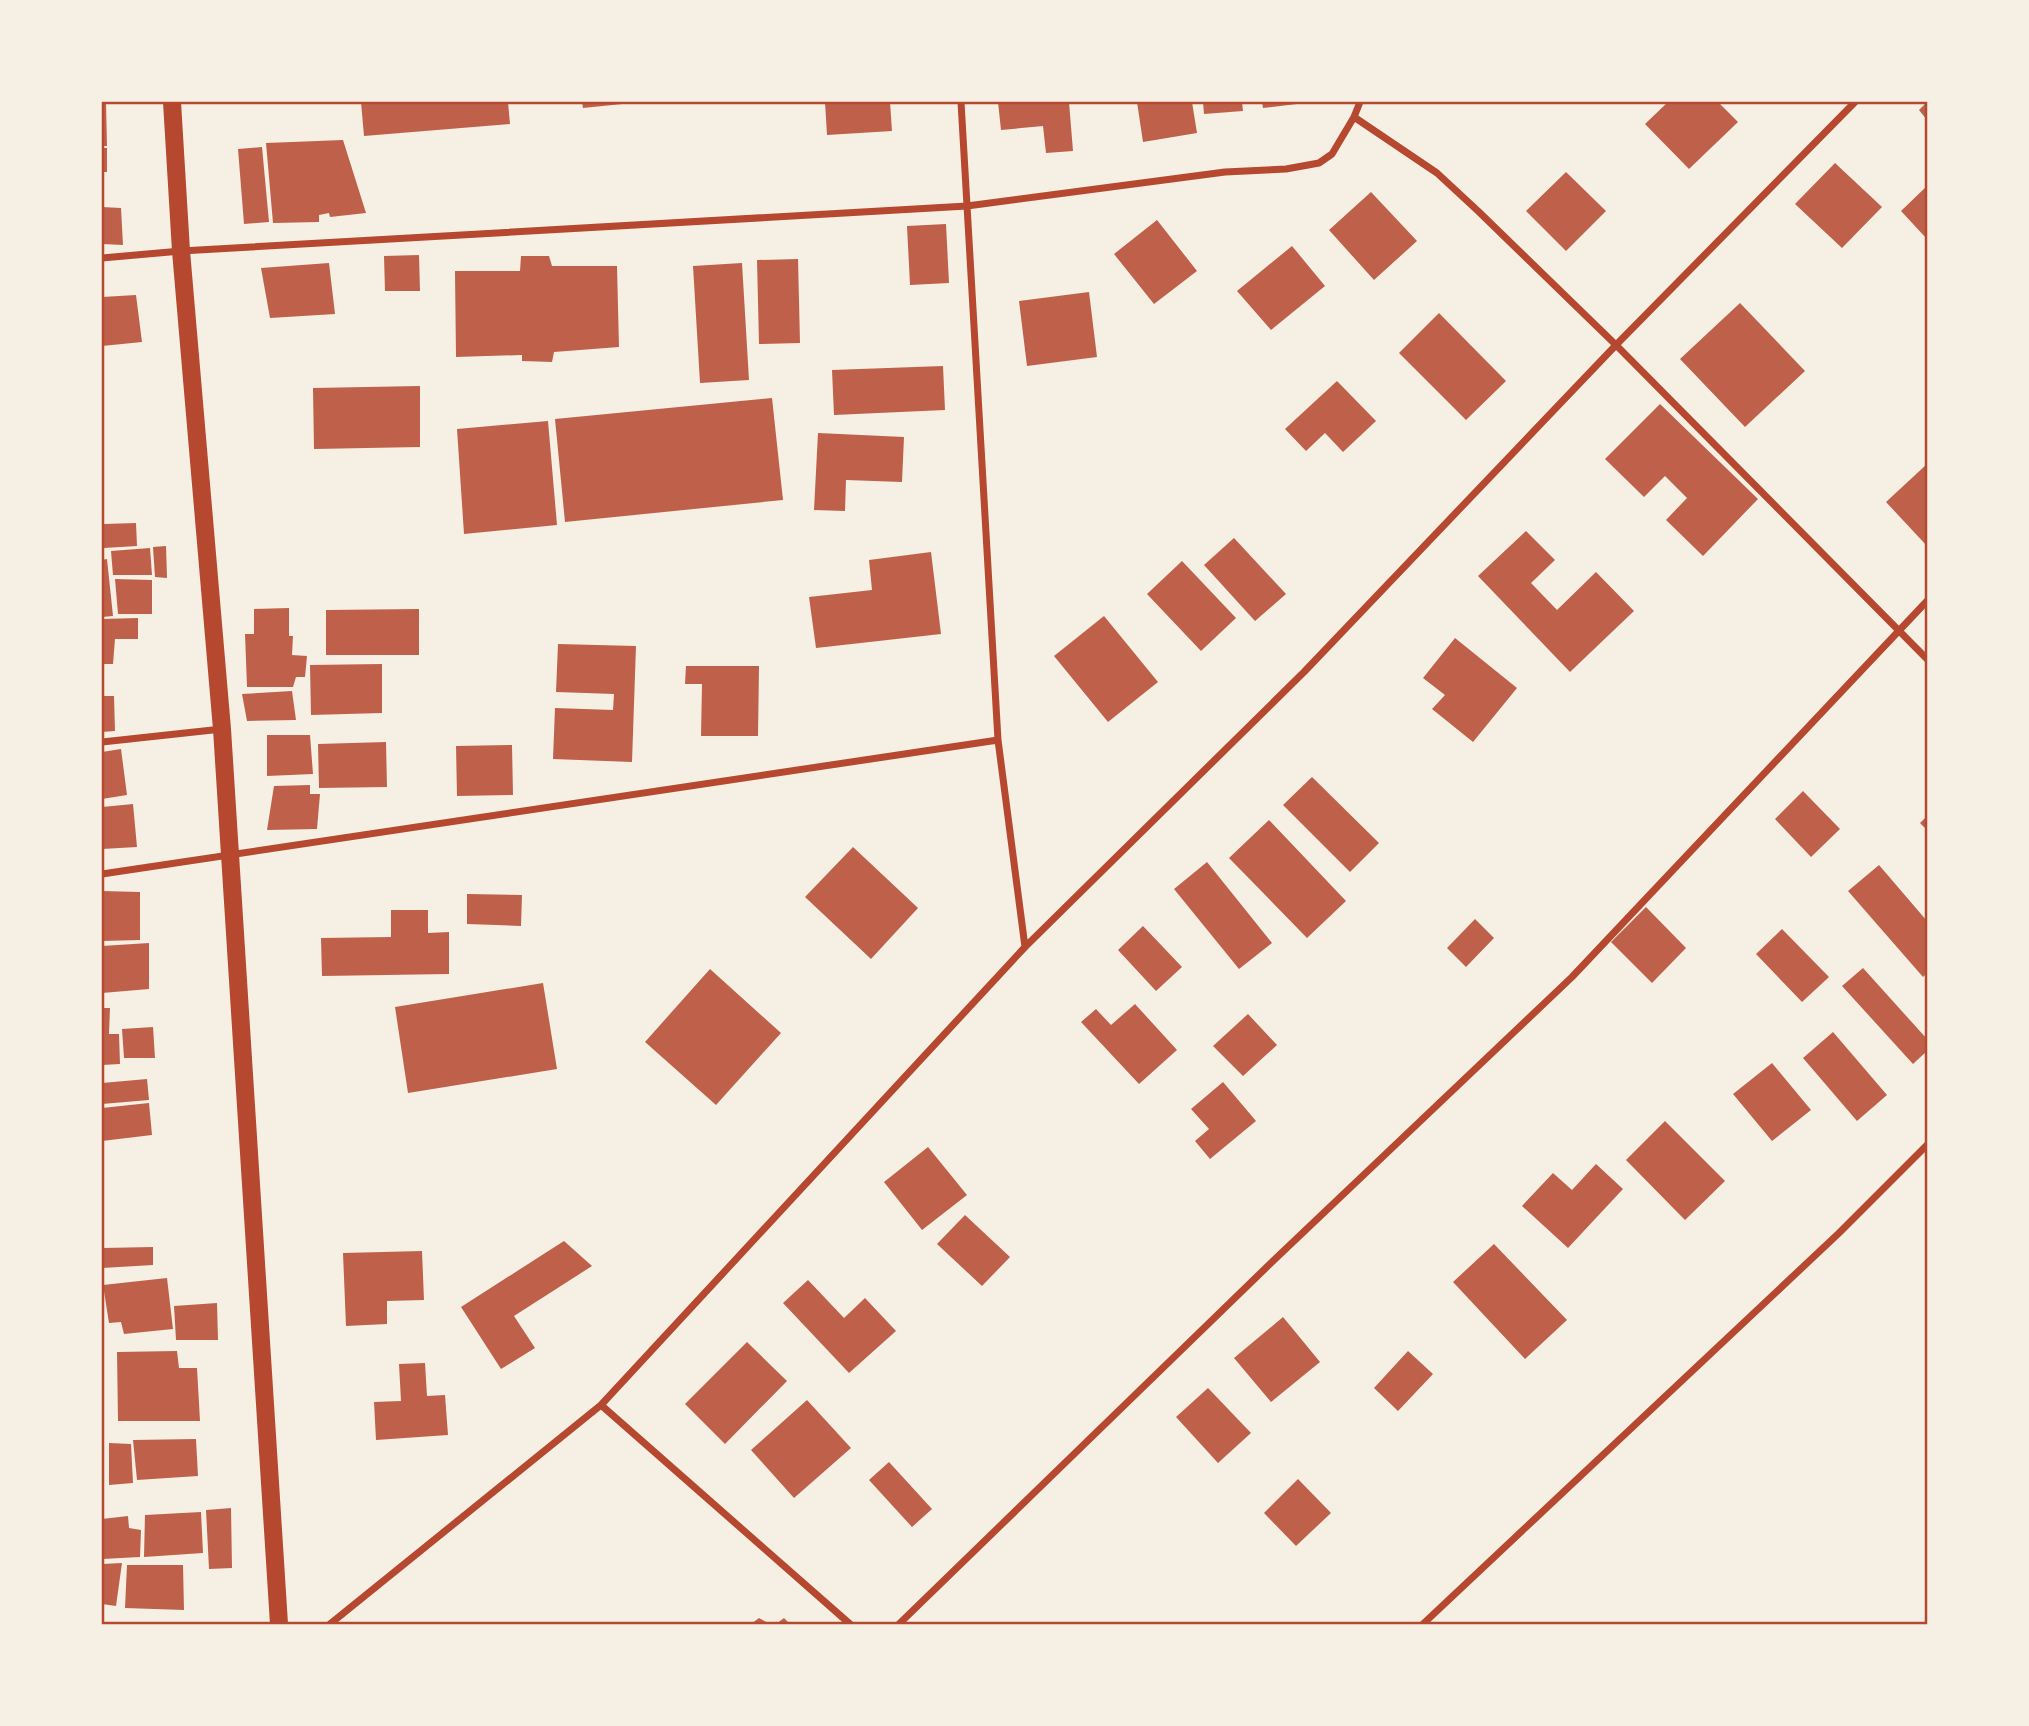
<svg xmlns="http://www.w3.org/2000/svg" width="2029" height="1726" font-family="Commissioner,sans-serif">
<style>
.building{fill:#bf614a}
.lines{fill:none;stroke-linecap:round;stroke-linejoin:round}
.minor{stroke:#b5482f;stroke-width:7}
.primary{stroke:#b5482f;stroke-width:18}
.neatline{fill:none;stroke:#b5482f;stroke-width:2.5}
</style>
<rect width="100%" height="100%" fill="#f6efe4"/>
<!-- building -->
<path class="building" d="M 102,102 L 106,102 L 107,146 L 102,146 Z
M 361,102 L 508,102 L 510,124 L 364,136 Z
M 582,102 L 632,102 L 632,103 L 583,108 Z
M 825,102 L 890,102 L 892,131 L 827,135 Z
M 998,102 L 1069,102 L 1073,151 L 1046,153 L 1043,126 L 1001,130 Z
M 1137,102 L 1192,102 L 1197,133 L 1143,142 Z
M 1203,102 L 1242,102 L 1243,111 L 1204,114 Z
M 1262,102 L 1305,102 L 1305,103 L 1263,108 Z
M 1668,102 L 1718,102 L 1738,122 L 1689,169 L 1645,124 Z
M 1927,102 L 1927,120 L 1919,110 Z
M 343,140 L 366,213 L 330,217 L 329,213 L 319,215 L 319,222 L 273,223 L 266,143 Z
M 262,147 L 269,222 L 244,224 L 238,149 Z
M 102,148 L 107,148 L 107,172 L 102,172 Z
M 1835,163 L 1882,207 L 1842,248 L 1795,204 Z
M 1566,172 L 1606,211 L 1566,251 L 1526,211 Z
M 1927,186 L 1927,239 L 1901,211 Z
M 1371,192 L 1417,241 L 1374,280 L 1329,230 Z
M 102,207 L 121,208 L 123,245 L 102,244 Z
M 1157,220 L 1197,271 L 1154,304 L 1114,254 Z
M 946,224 L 949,283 L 910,285 L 907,226 Z
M 1292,246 L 1325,286 L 1271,330 L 1237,291 Z
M 419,255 L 420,291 L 385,291 L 384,256 Z
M 521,256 L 549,256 L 552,266 L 617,266 L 619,347 L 554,352 L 552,362 L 522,361 L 522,355 L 456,357 L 455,271 L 520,271 Z
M 798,259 L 800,343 L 759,344 L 757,260 Z
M 329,263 L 335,314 L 270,318 L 261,268 Z
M 742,263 L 749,380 L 700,383 L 693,266 Z
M 1089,292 L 1097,357 L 1027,366 L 1019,301 Z
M 136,295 L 142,342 L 102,346 L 102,297 Z
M 1740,303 L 1805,371 L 1745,427 L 1680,359 Z
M 1439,313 L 1506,381 L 1466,420 L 1399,353 Z
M 943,366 L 945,410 L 834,415 L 832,370 Z
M 1337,381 L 1376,421 L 1343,452 L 1325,433 L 1306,451 L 1285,429 Z
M 420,386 L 420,447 L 314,449 L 313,388 Z
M 772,398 L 783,500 L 565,522 L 555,419 Z
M 1660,404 L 1758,499 L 1703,556 L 1666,520 L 1687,498 L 1665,476 L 1644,497 L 1605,459 Z
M 548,421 L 557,525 L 464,534 L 457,429 Z
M 818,433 L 904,437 L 902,482 L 846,480 L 845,511 L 814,510 Z
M 1927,464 L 1927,546 L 1886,502 Z
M 136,523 L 137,546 L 104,548 L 104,524 Z
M 1526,531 L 1555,560 L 1531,583 L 1557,610 L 1596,572 L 1634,611 L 1570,672 L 1478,576 Z
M 1234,538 L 1286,594 L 1255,621 L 1204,565 Z
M 166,546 L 167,578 L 155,577 L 153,547 Z
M 150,548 L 152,575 L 113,575 L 111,551 Z
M 931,552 L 941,634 L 816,648 L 809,597 L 872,590 L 869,560 Z
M 107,559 L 113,616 L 102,617 L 102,560 Z
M 1182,561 L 1236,618 L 1201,651 L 1147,594 Z
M 115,579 L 152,580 L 152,614 L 118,614 Z
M 289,608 L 289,636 L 293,636 L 292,655 L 307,656 L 305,677 L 296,677 L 293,687 L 247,687 L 245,634 L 254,634 L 254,609 Z
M 419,609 L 419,655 L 326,655 L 326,610 Z
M 1104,616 L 1158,682 L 1108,722 L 1054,656 Z
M 138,618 L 138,639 L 115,639 L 113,664 L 102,664 L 102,619 Z
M 1455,638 L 1517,688 L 1473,742 L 1432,709 L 1445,695 L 1423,678 Z
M 558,644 L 636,646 L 632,762 L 553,759 L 555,708 L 613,710 L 614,694 L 556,692 Z
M 382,664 L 382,713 L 311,715 L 310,665 Z
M 686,666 L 759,666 L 758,736 L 701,736 L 702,684 L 685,684 Z
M 292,691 L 296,720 L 247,721 L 242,694 Z
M 102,696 L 114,696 L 115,731 L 102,732 Z
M 267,735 L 310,735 L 313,774 L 267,776 Z
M 386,742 L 387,787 L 319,788 L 318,744 Z
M 512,745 L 513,795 L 457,796 L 456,746 Z
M 121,749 L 127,795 L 102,799 L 102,752 Z
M 1312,777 L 1379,843 L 1350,872 L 1283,805 Z
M 310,785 L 310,794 L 320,794 L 317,829 L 267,830 L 274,786 Z
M 1803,791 L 1840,829 L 1811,857 L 1775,819 Z
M 133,804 L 137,847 L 102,849 L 102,807 Z
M 1927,816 L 1927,830 L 1920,823 Z
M 1269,820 L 1346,901 L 1307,938 L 1229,858 Z
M 853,847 L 918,908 L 871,959 L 805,897 Z
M 1207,862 L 1272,943 L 1239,969 L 1174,889 Z
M 1879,865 L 1927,921 L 1927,973 L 1923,977 L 1848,891 Z
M 102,891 L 140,892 L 140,940 L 102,941 Z
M 467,894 L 522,895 L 521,926 L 467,924 Z
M 1646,907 L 1686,948 L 1652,983 L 1611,942 Z
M 391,910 L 428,910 L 428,933 L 449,932 L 449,974 L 322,976 L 321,938 L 391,937 Z
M 1475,919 L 1494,938 L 1466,967 L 1447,948 Z
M 1143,926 L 1182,967 L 1156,991 L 1118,950 Z
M 1782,929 L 1829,977 L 1802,1002 L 1756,954 Z
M 149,943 L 149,989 L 102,993 L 102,946 Z
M 1863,968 L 1927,1039 L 1927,1051 L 1913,1064 L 1842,986 Z
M 710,969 L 781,1033 L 716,1105 L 645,1042 Z
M 543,983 L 557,1069 L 408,1093 L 395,1007 Z
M 1135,1004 L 1177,1050 L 1139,1084 L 1081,1022 L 1096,1009 L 1111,1025 Z
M 102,1008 L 110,1008 L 109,1034 L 119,1034 L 120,1064 L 102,1065 Z
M 1248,1014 L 1277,1045 L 1243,1076 L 1213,1046 Z
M 153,1027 L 155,1058 L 124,1058 L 122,1029 Z
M 1833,1032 L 1887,1095 L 1857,1121 L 1803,1058 Z
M 1772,1063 L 1811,1110 L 1772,1141 L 1733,1094 Z
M 147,1079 L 149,1100 L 102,1104 L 102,1083 Z
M 1223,1082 L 1256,1121 L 1210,1159 L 1195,1141 L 1209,1129 L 1191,1109 Z
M 149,1103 L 152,1135 L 102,1141 L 102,1108 Z
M 1665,1121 L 1725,1181 L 1685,1220 L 1626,1160 Z
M 928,1147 L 967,1195 L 922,1230 L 884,1182 Z
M 1596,1164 L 1623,1189 L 1568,1248 L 1522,1206 L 1553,1173 L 1572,1190 Z
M 965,1215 L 1010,1257 L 982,1286 L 937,1244 Z
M 564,1241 L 592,1266 L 514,1316 L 535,1348 L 501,1369 L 461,1307 Z
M 1494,1244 L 1567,1320 L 1525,1359 L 1453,1282 Z
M 153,1247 L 153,1265 L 102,1268 L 102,1248 Z
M 422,1251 L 424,1300 L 387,1301 L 387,1324 L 346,1326 L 343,1253 Z
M 167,1278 L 173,1329 L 124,1334 L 121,1322 L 109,1323 L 103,1285 Z
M 808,1280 L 844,1318 L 865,1298 L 896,1331 L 849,1373 L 783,1303 Z
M 217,1303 L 218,1340 L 176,1340 L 174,1306 Z
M 1283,1317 L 1320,1362 L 1271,1402 L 1234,1358 Z
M 747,1342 L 787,1381 L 725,1444 L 685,1404 Z
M 177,1351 L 179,1368 L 197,1368 L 200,1421 L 118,1421 L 117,1352 Z
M 1408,1351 L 1433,1374 L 1398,1411 L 1374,1388 Z
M 425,1363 L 427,1396 L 445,1395 L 448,1435 L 376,1440 L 374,1402 L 401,1401 L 399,1364 Z
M 1208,1388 L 1251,1433 L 1218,1463 L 1176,1417 Z
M 807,1400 L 851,1448 L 794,1498 L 751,1450 Z
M 196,1439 L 198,1476 L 137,1480 L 133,1440 Z
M 109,1443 L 131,1444 L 133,1483 L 109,1485 Z
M 889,1462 L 932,1509 L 912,1527 L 869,1480 Z
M 1298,1479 L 1331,1513 L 1296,1546 L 1264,1513 Z
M 231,1508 L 232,1568 L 209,1569 L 206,1510 Z
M 201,1512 L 203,1553 L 144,1557 L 145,1515 Z
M 128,1516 L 129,1528 L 141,1530 L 140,1557 L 102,1559 L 102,1519 Z
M 122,1563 L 116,1606 L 102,1604 L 102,1564 Z
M 127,1565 L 183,1565 L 184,1610 L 125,1608 Z
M 759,1618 L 770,1624 L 751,1624 Z
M 784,1618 L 790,1624 L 776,1624 Z"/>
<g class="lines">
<!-- minor -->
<path class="minor" d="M 961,102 L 998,740 L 1025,947
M 1354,117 L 1437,173 L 1478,211 L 1616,345 L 1927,659
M 102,258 L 181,251 L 967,206 L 1225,172 L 1286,169 L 1319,163 L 1332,154 L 1354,117 L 1360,102
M 102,742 L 222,729
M 102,874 L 998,740
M 601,1405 L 850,1624
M 330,1624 L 601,1405 L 1025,947 L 1304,672 L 1616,345 L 1855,102
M 899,1624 L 1273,1261 L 1572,977 L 1927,601
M 1423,1624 L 1839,1233 L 1927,1145"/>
<!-- primary -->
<path class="primary" d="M 172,102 L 181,251 L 222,729 L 279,1624"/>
</g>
<!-- border -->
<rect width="2029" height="1726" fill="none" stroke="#f6efe4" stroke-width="206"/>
<rect x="103" y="103" width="1823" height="1520" class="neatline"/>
</svg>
